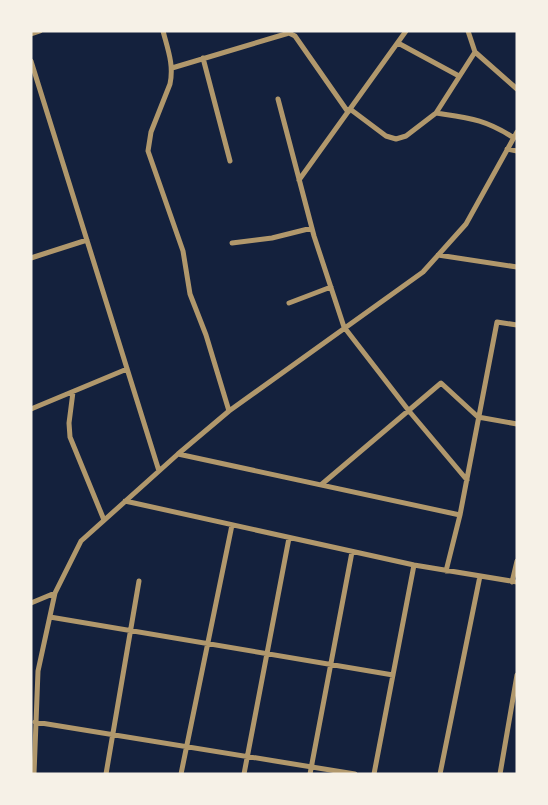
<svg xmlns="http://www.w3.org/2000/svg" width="548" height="805" font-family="Karla,sans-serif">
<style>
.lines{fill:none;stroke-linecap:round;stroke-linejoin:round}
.minor{stroke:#b1986c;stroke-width:5}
</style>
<rect width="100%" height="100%" fill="#14213d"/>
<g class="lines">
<!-- minor -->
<path class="minor" d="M 163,31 C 168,50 174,65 170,84 L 151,132 L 148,151 L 183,251 L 190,294 L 206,335 L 229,411
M 468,31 L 475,52 L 517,89
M 31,34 L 40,31
M 398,43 L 459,76
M 203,58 L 230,161
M 31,61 L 159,471
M 172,68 L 289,33 L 295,36 L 348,112
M 278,99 L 314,236 L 344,327 L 409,411 L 467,480
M 350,109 L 386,136 L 396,139 L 406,136 L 436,113 L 475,52
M 436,113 C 469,118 485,119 514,138
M 507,149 L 517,151
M 299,180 L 406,31
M 232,243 L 272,238 L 312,228
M 438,255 L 517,267
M 31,258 L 87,240
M 289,303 L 331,287
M 73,392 L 69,423 L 70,437 L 104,520
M 31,409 L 127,369
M 178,454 L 460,515
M 322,484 L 441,383 L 478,417 L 517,424
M 125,501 L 414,565 L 517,582
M 446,571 L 460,515 L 497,322 L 517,325
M 512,582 L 517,561
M 31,603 L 55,593
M 50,617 L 393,675
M 35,722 L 355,774
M 34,774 L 38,671 L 55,593 L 81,541 L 178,454 L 229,411 L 423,272 L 466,224 L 517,132
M 106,774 L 139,581
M 181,774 L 232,525
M 244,774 L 289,538
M 310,774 L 352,552
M 374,774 L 414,565
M 440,774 L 480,576
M 500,774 L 517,675"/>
</g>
<!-- border -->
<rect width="548" height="805" fill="none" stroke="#f6f1e7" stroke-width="65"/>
</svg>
